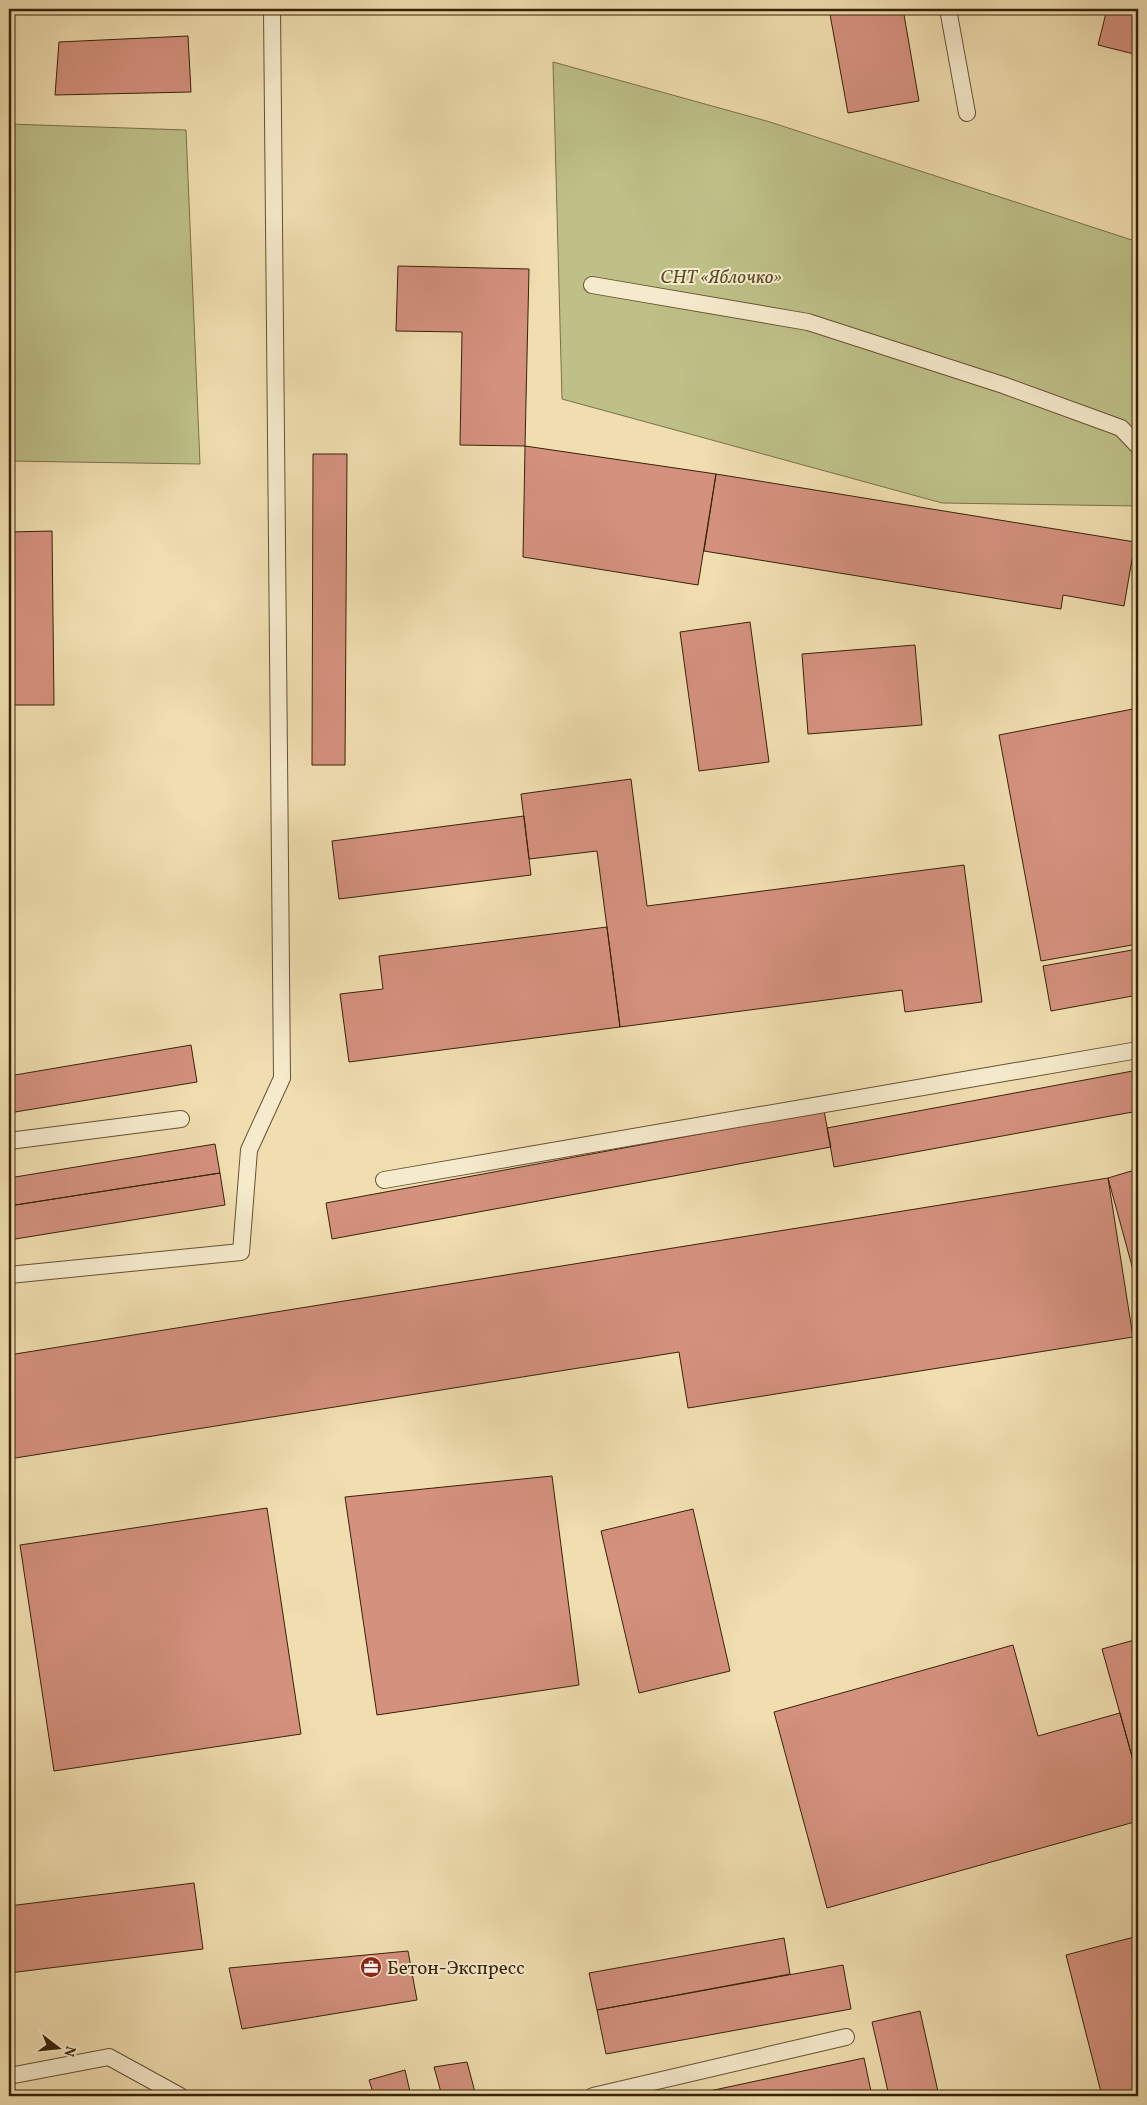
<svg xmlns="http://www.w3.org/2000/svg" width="1147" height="2105" font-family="Vollkorn,serif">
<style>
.green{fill:#bec088;stroke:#7b7148}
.building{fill:#d4917e;stroke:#382208}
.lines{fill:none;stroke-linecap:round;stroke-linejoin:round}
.lane-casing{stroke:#665132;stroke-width:18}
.lane{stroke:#f5eacc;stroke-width:16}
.labels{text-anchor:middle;stroke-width:4;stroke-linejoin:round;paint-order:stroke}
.park-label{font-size:19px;font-style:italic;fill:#5a4a28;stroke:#f5eacc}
.poi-label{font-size:19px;fill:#382208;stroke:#f5eacc;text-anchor:start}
</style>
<rect width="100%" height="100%" fill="#f0deb0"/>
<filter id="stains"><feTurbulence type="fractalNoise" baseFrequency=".004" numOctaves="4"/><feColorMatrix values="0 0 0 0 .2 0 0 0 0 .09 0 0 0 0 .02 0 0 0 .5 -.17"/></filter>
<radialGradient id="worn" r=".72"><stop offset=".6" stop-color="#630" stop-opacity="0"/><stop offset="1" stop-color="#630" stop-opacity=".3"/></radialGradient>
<!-- green -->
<path class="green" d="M 553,62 L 770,122 L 1138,242 L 1138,506 L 942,503 L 562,399 Z
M 9,124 L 186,130 L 200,464 L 9,461 Z"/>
<!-- building -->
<path class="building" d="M 829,9 L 903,9 L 919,101 L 848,113 Z
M 1107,9 L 1138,9 L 1138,55 L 1098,45 Z
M 188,36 L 191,92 L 55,95 L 59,42 Z
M 398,266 L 529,269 L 525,446 L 460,445 L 462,332 L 396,331 Z
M 525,446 L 716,474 L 698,585 L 523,557 Z
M 313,454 L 347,454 L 345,765 L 312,765 Z
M 716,474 L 1135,542 L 1124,606 L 1063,595 L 1061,609 L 704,551 Z
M 52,531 L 54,705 L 9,705 L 9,532 Z
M 750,622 L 769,762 L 699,771 L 680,632 Z
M 915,645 L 922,725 L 808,734 L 802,654 Z
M 1138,708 L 1138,944 L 1041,961 L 999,735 Z
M 631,779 L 647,906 L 964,865 L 982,1002 L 905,1012 L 902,990 L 620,1027 L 597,851 L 529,859 L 521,794 Z
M 524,816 L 531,875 L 339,899 L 332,841 Z
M 607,927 L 620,1027 L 349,1062 L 340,994 L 383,989 L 379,956 Z
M 1138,949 L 1138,995 L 1051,1011 L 1043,966 Z
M 191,1045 L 197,1082 L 9,1113 L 9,1076 Z
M 1138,1070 L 1138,1111 L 834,1167 L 827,1128 Z
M 824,1111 L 831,1147 L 332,1239 L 326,1203 Z
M 215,1144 L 220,1173 L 9,1206 L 9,1178 Z
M 1138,1169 L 1138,1288 L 1108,1178 Z
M 220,1173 L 225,1205 L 9,1240 L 9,1206 Z
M 1108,1178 L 1133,1337 L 688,1408 L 679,1352 L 9,1459 L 9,1355 Z
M 552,1476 L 579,1685 L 377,1715 L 345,1497 Z
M 267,1508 L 301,1734 L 54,1771 L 20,1545 Z
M 693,1509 L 730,1671 L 639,1693 L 601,1531 Z
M 1138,1639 L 1138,1778 L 1102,1649 Z
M 1013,1645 L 1038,1736 L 1120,1713 L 1138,1778 L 1138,1821 L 827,1908 L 774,1712 Z
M 194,1883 L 203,1949 L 9,1973 L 9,1906 Z
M 1138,1936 L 1138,2096 L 1102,2096 L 1066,1955 Z
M 784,1938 L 790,1974 L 597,2010 L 589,1973 Z
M 408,1951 L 417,2000 L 242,2029 L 229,1968 Z
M 843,1965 L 851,2009 L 606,2054 L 597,2010 Z
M 920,2011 L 939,2096 L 889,2096 L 872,2022 Z
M 864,2058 L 872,2096 L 686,2096 Z
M 467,2062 L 476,2096 L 442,2096 L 434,2067 Z
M 405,2070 L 411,2096 L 374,2096 L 369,2080 Z"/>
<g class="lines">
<!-- lane casing -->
<g class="lane-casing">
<path id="lane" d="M 948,9 L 967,113
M 592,285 L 808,322 L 1003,385 L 1121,428 L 1138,446
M 9,1141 L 181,1119
M 384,1180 L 1138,1050
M 9,1275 L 241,1252 L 249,1150 L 282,1078 L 272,9
M 9,2076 L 109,2057 L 180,2096
M 593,2096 L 846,2037"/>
</g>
<!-- lane -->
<use href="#lane" class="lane"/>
</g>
<!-- icons -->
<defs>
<g id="office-disc" transform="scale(1.125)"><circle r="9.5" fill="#8f2418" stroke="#f5eacc"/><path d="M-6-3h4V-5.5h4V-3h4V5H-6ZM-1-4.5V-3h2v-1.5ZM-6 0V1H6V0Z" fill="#fff"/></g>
</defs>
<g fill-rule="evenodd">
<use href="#office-disc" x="371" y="1967"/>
</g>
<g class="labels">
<!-- park labels -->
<g class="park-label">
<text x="721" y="283">СНТ «Яблочко»</text>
</g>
<!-- poi labels -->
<g class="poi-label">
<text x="387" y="1974">Бетон-Экспресс</text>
</g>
</g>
<!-- margin -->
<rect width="1147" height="2105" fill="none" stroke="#f0deb0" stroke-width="30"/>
<rect x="10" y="10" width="1127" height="2085" fill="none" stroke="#382208" stroke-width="2.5"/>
<rect x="15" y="15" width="1117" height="2075" fill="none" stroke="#382208"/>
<!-- north arrow -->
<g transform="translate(58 2048) rotate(106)" stroke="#f5eacc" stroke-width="4" paint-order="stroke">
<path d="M0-4L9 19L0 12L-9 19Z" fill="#382208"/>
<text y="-8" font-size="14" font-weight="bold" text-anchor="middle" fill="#382208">N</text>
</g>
<rect width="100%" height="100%" filter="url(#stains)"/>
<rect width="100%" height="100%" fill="url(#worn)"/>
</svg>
